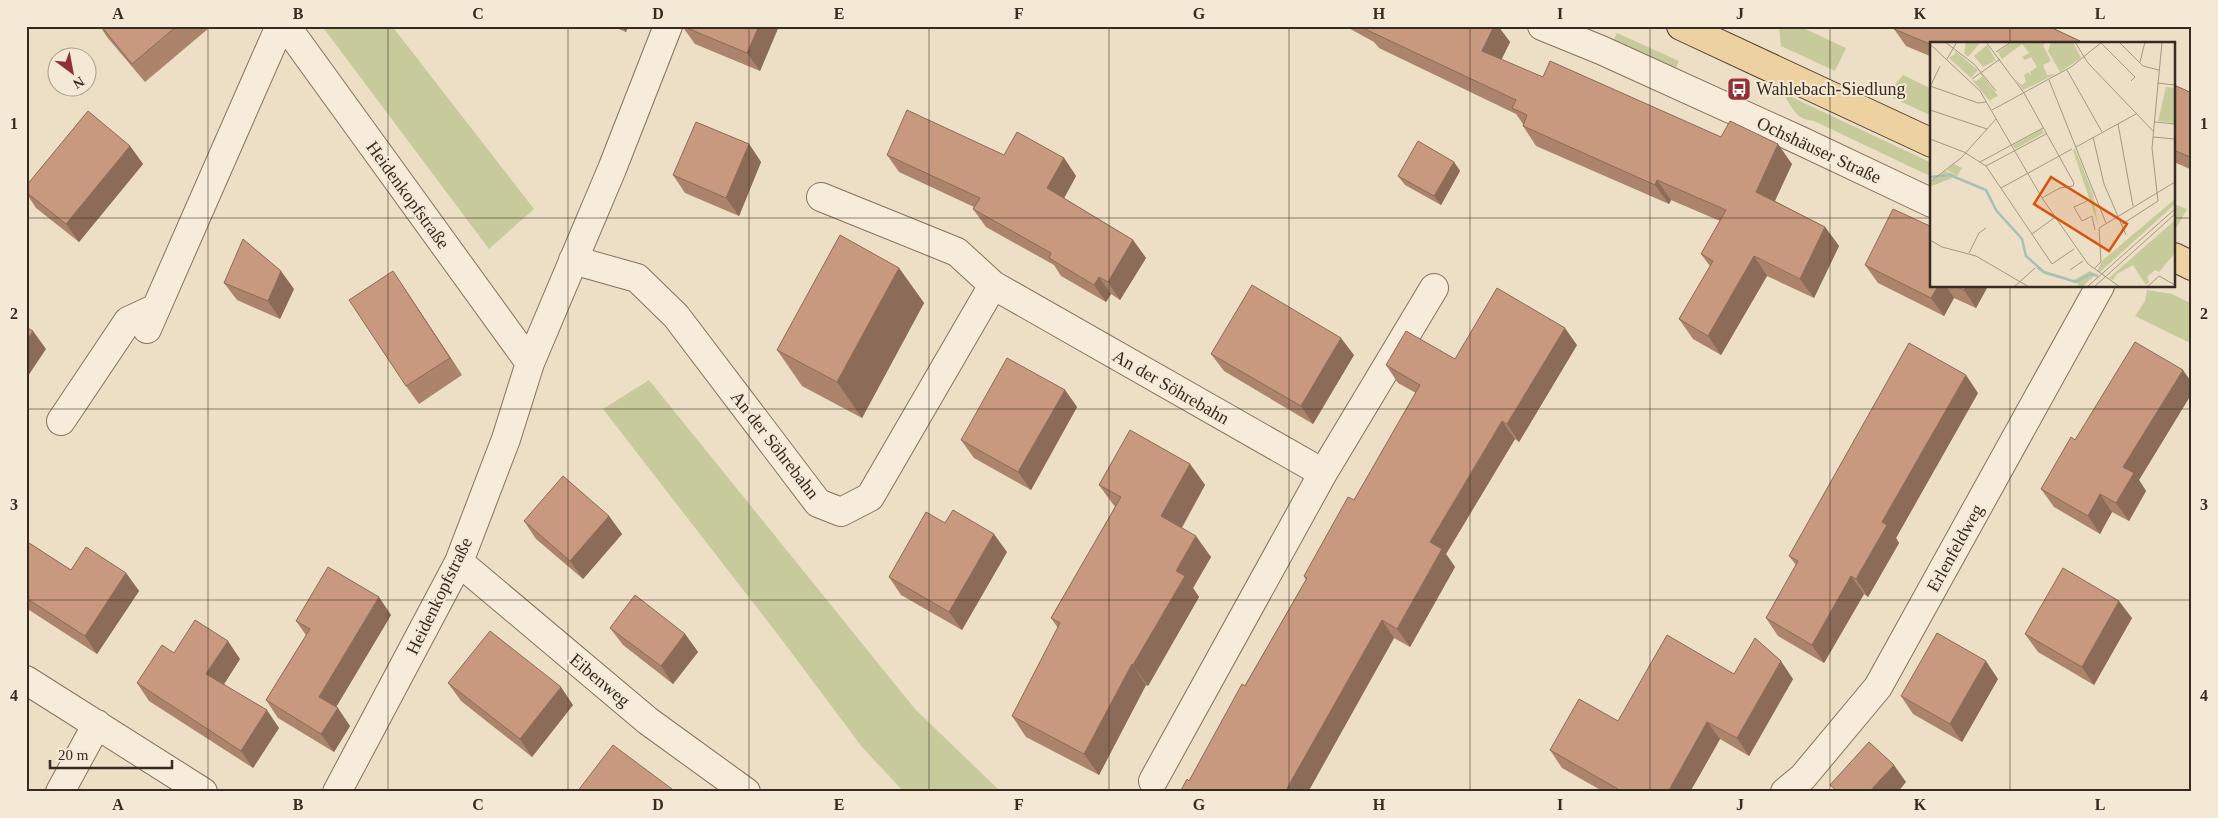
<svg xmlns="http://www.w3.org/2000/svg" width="2218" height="818" font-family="'Times New Roman',serif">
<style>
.green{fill:#c7ca9b}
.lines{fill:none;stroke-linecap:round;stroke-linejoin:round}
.minor-casing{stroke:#86715d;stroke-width:30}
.major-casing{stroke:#553f31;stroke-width:30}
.minor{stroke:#f7ecd9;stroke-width:28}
.major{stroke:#edd1a0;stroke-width:28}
.wall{fill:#ac846c}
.shaded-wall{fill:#8c6b58}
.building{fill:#c8997e;stroke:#8c6b58}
.grid{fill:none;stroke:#372a20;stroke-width:1;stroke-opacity:0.55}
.labels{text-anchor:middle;stroke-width:4;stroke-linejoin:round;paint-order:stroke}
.poi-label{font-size:18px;fill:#372a20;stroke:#f4e9d5;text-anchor:start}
.street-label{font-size:18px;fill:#372a20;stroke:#f4e9d5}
.inset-river{fill:none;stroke:#a7c0b7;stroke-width:2.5}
.inset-road{fill:none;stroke:#a49784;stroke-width:1}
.view{fill:#d6540e;fill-opacity:0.15;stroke:#d6540e;stroke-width:2.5}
.inset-edge{fill:none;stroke:#372a20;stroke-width:2.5}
.neatline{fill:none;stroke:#372a20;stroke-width:2}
.grid-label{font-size:16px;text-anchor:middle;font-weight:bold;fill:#372a20}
</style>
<rect width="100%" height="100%" fill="#ecdfc6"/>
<!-- green -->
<path class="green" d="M 322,26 L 392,26 L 534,209 L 489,249 Z
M 1779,26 L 1799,26 L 1846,48 L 1835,71 L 1781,46 Z
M 1617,33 L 1679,61 L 1673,74 L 1611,46 Z
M 1903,75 L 1932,89 L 1932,116 L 1893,98 L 1893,87 Z
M 1787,95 L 1932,163 L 1932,177 L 1814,121 C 1797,119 1794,111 1786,98 Z
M 2174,204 L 2187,209 L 2177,227 L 2174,229 Z
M 2147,290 L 2172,294 L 2192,304 L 2192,344 L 2135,316 L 2145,301 Z
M 649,380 L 915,709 L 1001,792 L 904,792 L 862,747 L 782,640 L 603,409 Z"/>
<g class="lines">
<!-- minor casing -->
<g class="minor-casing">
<path id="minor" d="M 286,26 L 530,363 L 506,439 L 459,562 L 337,792
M 1542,26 L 1601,50 L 1799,140 L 1932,203
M 821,197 L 957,252 L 993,285
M 573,260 L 637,278 L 676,316 L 818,503 L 841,512 L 870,497 L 993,285 L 1323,473 L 1153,781
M 147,329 L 280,26
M 530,363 L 612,169 L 668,26
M 61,421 L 128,321 L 156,308
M 1323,473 L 1434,288
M 459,562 L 648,721 L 746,792
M 26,680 L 203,792
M 60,792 L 97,724
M 1785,792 L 1803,777 L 1878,687 L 2100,286"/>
</g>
<!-- major casing -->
<g class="major-casing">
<path id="major" d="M 1681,26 L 1932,143
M 2174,257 L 2192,266"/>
</g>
<!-- minor -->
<use href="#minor" class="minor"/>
<!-- major -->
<use href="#major" class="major"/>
</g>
<!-- wall -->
<path class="wall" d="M 100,26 L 208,26 L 209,28 L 145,82 L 107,37 Z
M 611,26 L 628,26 L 626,32 Z
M 682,26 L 779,26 L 760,71 L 695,44 Z
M 1345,26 L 1498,26 L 1510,42 L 1501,60 L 1543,77 L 1721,137 L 1792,164 L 1775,201 L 1825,227 L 1839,246 L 1814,298 L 1767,276 L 1721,355 L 1693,339 L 1679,319 L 1710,266 L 1701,254 L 1720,221 L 1671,200 L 1669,204 L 1536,146 L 1523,126 L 1523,124 L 1516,114 L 1379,48 L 1374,42 Z
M 1888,26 L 2048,26 L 2080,41 L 2082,44 L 1932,44 L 1932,57 L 1906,46 L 1894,29 Z
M 2174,85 L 2192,93 L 2192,170 L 2174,162 Z
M 749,144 L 761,162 L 739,216 L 685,193 L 673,175 Z
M 130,146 L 143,164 L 79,242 L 36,208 L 26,193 L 26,186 Z
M 887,155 L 1004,155 L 1064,158 L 1076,176 L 1064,198 L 1133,240 L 1146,258 L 1120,300 L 1111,294 L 1106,302 L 1061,276 L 1054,265 L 986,227 L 973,209 L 974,207 L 899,172 Z
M 1454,162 L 1460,171 L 1441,205 L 1405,185 L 1398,176 Z
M 1865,265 L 1932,286 L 1988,286 L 1976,308 L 1954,298 L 1944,316 L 1878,283 Z
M 899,268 L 924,303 L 862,418 L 802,386 L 777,350 Z
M 224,283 L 294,289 L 280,319 L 237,300 Z
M 405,289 L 462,375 L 419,404 L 406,386 Z
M 1577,345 L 1519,442 L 1515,439 L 1446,554 L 1455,567 L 1410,647 L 1394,638 L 1308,792 L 1180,792 L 1189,781 L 1306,580 L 1304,576 L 1354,500 L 1416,393 L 1398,383 L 1386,365 L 1455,359 Z
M 1211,354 L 1354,355 L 1313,424 L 1224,371 Z
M 2192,383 L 2192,393 L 2139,480 L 2146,491 L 2129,521 L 2112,512 L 2100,534 L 2054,507 L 2041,489 L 2075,440 Z
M 1065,390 L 1077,407 L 1031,490 L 974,458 L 961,440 Z
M 1978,393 L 1896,538 L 1899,543 L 1868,597 L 1864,594 L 1824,663 L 1778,636 L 1766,618 L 1796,565 L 1789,556 Z
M 1190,464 L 1205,485 L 1182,528 L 1211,557 L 1193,588 L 1199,597 L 1148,686 L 1146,685 L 1099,775 L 1026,737 L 1012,716 L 1058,628 L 1051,618 L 1115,507 L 1099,485 Z
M 609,516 L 622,534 L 583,579 L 536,539 L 524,521 Z
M 945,523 L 1007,552 L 962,630 L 901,595 L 889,577 Z
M 26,541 L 71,570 L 126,573 L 139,591 L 97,654 L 26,608 Z
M 391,615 L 336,707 L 350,726 L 334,752 L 278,718 L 266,700 L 306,635 L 296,621 Z
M 2132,618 L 2094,685 L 2038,652 L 2025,634 Z
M 610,628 L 685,634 L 698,652 L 673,684 L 623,645 Z
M 174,653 L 240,659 L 224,684 L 279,728 L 253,768 L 149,701 L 137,683 Z
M 1734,674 L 1793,679 L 1749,756 L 1720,739 L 1690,792 L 1604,792 L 1562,768 L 1550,750 L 1618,721 Z
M 1998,679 L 1962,742 L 1913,714 L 1901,696 Z
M 448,683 L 573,705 L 532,757 L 461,701 Z"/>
<!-- shaded-wall -->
<path class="shaded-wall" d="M 621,26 L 628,26 L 626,32 Z
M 759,26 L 779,26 L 760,71 L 747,53 Z
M 1494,26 L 1498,26 L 1510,42 L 1496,71 L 1482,51 Z
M 749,144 L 761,162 L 739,216 L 726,198 Z
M 1778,144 L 1792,164 L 1770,211 L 1756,192 Z
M 130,146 L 143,164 L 79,242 L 66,224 Z
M 1064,158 L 1076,176 L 1060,206 L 1047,188 Z
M 1454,162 L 1460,171 L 1441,205 L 1434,196 Z
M 1657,180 L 1671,200 L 1669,204 L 1655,185 Z
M 1825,227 L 1839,246 L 1814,298 L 1800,279 Z
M 1133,240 L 1146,258 L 1120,300 L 1108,282 Z
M 1754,256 L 1767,276 L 1721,355 L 1708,336 Z
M 899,268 L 924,303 L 862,418 L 837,382 Z
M 281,271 L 294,289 L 280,319 L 268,301 Z
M 393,271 L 405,289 L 462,375 L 450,358 Z
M 1099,277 L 1111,294 L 1106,302 L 1094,285 Z
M 1938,286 L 1946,286 L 1954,298 L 1944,316 L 1931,298 Z
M 1966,286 L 1988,286 L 1976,308 L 1964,290 Z
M 1565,328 L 1577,345 L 1519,442 L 1507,424 Z
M 33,331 L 46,349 L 26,379 L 26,342 Z
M 1341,338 L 1354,355 L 1313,424 L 1301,406 Z
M 2183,370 L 2192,383 L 2192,393 L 2139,480 L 2146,491 L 2129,521 L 2116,503 L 2123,467 Z
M 1966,375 L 1978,393 L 1896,538 L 1899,543 L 1868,597 L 1856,579 L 1882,522 Z
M 1065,390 L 1077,407 L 1031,490 L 1018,472 Z
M 1502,421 L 1515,439 L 1446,554 L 1455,567 L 1410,647 L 1397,629 L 1430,542 Z
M 1190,464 L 1205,485 L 1176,537 L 1161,516 Z
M 2100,494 L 2112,512 L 2100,534 L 2088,516 Z
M 609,516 L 622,534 L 583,579 L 570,561 Z
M 994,534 L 1007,552 L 962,630 L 949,612 Z
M 1196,536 L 1211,557 L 1193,588 L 1199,597 L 1148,686 L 1133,665 L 1176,571 Z
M 126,573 L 139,591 L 97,654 L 85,636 Z
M 1851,576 L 1864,594 L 1824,663 L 1812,645 Z
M 379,597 L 391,615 L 332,714 L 319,697 Z
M 2119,601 L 2132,618 L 2094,685 L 2082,667 Z
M 1382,620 L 1394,638 L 1308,792 L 1285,792 Z
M 685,634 L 698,652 L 673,684 L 661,666 Z
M 228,641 L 240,659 L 219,692 L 206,674 Z
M 1781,661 L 1793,679 L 1749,756 L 1737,738 Z
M 1986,661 L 1998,679 L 1962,742 L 1950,724 Z
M 1132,664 L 1146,685 L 1099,775 L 1084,754 Z
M 561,687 L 573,705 L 532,757 L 520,739 Z
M 338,708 L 350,726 L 334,752 L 321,734 Z
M 267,710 L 279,728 L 253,768 L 241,751 Z
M 1707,722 L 1720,739 L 1690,792 L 1668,792 Z
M 1894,765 L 1906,782 L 1898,792 L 1869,792 Z"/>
<!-- building -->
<path class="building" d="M 101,26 L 177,26 L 132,64 Z
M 682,26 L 759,26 L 747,53 Z
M 1366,26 L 1494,26 L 1482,51 L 1543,77 L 1550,61 L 1721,137 L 1730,121 L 1778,144 L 1756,192 L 1825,227 L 1800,279 L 1754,256 L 1708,336 L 1679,319 L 1713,261 L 1701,254 L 1726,210 L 1657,180 L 1655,185 L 1523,126 L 1527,115 L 1512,108 L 1516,100 L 1365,29 Z
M 1895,26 L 2048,26 L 2080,41 L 2079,44 L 1932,44 L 1932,45 L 1894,29 Z
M 2174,85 L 2192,93 L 2192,158 L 2174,150 Z
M 907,110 L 1004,155 L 1017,132 L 1064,158 L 1047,188 L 1133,240 L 1108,282 L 1099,277 L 1094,285 L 1049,258 L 1051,253 L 973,209 L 980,198 L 887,155 Z
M 88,111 L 130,146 L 66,224 L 26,192 L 26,186 Z
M 696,122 L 749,144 L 726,198 L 673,175 Z
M 1418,141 L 1454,162 L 1434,196 L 1398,176 Z
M 1893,209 L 1932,227 L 1932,286 L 1938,286 L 1931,298 L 1865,265 Z
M 840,235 L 899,268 L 837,382 L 777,350 Z
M 243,239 L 281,271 L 268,301 L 224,283 Z
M 393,271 L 450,358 L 406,386 L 349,300 Z
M 1252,285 L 1341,338 L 1301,406 L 1211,354 Z
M 1955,286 L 1966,286 L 1964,290 Z
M 1497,288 L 1565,328 L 1507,424 L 1502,421 L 1430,542 L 1442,549 L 1397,629 L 1382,620 L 1285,792 L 1180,792 L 1187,779 L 1189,781 L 1242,684 L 1245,686 L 1307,578 L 1304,576 L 1348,497 L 1354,500 L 1420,385 L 1386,365 L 1406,331 L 1455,359 Z
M 26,327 L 33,331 L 26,342 Z
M 2135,342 L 2183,370 L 2123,467 L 2134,473 L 2116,503 L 2100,494 L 2088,516 L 2041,489 L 2071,437 L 2075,440 Z
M 1909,343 L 1966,375 L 1882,522 L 1887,525 L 1856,579 L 1851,576 L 1812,645 L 1766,618 L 1798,561 L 1789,556 Z
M 1007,358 L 1065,390 L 1018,472 L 961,440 Z
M 1130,430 L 1190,464 L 1161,516 L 1196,536 L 1176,571 L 1185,576 L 1133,665 L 1132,664 L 1084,754 L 1012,716 L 1060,623 L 1051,618 L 1121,497 L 1099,485 Z
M 563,476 L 609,516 L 570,561 L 524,521 Z
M 953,510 L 994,534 L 949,612 L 889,577 L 926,512 L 945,523 Z
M 26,541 L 71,570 L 86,547 L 126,573 L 85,636 L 26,598 Z
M 328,567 L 379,597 L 319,697 L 338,708 L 321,734 L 266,700 L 310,629 L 296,621 Z
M 2063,568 L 2119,601 L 2082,667 L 2025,634 Z
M 635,595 L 685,634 L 661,666 L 610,628 Z
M 195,620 L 228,641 L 206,674 L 267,710 L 241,751 L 137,683 L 162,645 L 174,653 Z
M 490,631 L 561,687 L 520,739 L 448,683 Z
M 1937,633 L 1986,661 L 1950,724 L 1901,696 Z
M 1667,635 L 1734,674 L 1755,638 L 1781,661 L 1737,738 L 1707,722 L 1668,792 L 1623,792 L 1550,750 L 1579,699 L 1618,721 Z
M 1869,742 L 1894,765 L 1869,792 L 1838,792 L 1830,785 Z
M 613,745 L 676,792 L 577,792 Z"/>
<!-- grid -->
<path class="grid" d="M 208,26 L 208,792M 388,26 L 388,792M 568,26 L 568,792M 749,26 L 749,792M 929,26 L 929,792M 1109,26 L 1109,792M 1289,26 L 1289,792M 1470,26 L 1470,792M 1650,26 L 1650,792M 1830,26 L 1830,792M 2010,26 L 2010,44M 26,218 L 1932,218M 2174,218 L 2192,218M 2010,286 L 2010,792M 26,409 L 2192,409M 26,600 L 2192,600"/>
<!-- icons -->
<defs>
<g id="bus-square" transform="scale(1.25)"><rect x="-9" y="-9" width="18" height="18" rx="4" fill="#923036" stroke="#f4e9d5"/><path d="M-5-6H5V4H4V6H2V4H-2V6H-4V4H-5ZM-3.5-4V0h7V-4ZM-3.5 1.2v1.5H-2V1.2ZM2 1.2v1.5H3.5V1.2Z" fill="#fff"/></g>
</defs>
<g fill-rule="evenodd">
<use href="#bus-square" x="1739" y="89"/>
</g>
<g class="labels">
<!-- poi labels -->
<g class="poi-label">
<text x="1756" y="95">Wahlebach-Siedlung</text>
</g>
<!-- street labels -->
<g class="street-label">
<text transform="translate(1819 150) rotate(25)" y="6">Ochshäuser Straße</text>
<text transform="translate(408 195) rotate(54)" y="6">Heidenkopfstraße</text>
<text transform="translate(1171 387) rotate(30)" y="6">An der Söhrebahn</text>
<text transform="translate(775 445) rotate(52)" y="6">An der Söhrebahn</text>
<text transform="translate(1955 548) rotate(-61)" y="6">Erlenfeldweg</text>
<text transform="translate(439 596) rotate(-64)" y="6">Heidenkopfstraße</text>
<text transform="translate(600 680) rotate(40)" y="6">Eibenweg</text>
</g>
</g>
<!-- overview -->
<g transform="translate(1930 42)">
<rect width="245" height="245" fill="#ecdfc6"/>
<path d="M 36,0 L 50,1 L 38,15 L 34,11 ZM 82,0 L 118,0 L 113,3 L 121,19 L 113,23 L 117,33 L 126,32 L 93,48 L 85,37 L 92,43 L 96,40 L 94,33 L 98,30 L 101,34 L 100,30 L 107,25 L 101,15 L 95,18 L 92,15 L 99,11 L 92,2 L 72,17 L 68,10 ZM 121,0 L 143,0 L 151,16 L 130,30 L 118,9 ZM 57,3 L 66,18 L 53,25 L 44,14 ZM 24,8 L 48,28 L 41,36 L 19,16 L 26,11 ZM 51,31 L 68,54 L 60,58 L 64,64 L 42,38 L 46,39 L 52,35 ZM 236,45 L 245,46 L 245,81 L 228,79 ZM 112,87 L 114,91 L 85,107 L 83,103 ZM 145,107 L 163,152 L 168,183 L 143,108 ZM 24,122 L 32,126 L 27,134 L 2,144 L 0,141 L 15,129 L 26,133 L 17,128 ZM 245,157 L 245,162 L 169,231 L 167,229 L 173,218 ZM 245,178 L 245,211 L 229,230 L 225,228 L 217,235 L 219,240 L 216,243 L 203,223 L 187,232 L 183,238 L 179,236 ZM 108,224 L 115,230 L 142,239 L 160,229 L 166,232 L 152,245 L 146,245 L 149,242 L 114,232 L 106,226 Z" fill="#c7ca9b"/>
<path class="inset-river" d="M 0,135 L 20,133 L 56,148 L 66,168 L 92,197 L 96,214 L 114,230 L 146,240 L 161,232 L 168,234"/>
<path class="inset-road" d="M 15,0 L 44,22 L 66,49M 56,0 L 94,51 L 144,141 L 143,144 L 130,146 L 112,156M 145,0 L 158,21 L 224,90M 189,0 L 213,24 L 229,28M 171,1 L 205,35 L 201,39M 0,2 L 50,49 L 112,156 L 158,222 L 190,245M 66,10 L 81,0M 17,17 L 27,0M 210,20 L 215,0M 137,28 L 172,90M 42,37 L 70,17M 119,38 L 176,181M 227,41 L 245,43M 0,44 L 48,61 L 56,60M 0,45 L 10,24M 0,68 L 57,87M 62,68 L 141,25 L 172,0M 225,80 L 245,82M 188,82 L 203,164M 163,95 L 174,142 L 196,193M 223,95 L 245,97M 0,97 L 34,110 L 56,124 L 122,222 L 144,207M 146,105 L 206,72M 50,120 L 113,86M 56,124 L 116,92M 0,140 L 31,116 L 66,77M 71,146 L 142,107M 157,159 L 144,165 L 152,179 L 162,174 L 165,188M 191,183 L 228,159 L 222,106 L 232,0M 102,192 L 124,176M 0,198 L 12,205 L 46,214 L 99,245M 39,211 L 49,191 L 56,186M 164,227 L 171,220 L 169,186 L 245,140M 140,228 L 153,219M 84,245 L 105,226M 157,245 L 245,167M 164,245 L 245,172M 217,245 L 229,234 L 245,243"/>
<path class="view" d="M 121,135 L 197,182 L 179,209 L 104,162 Z"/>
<rect width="245" height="245" class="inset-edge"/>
</g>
<!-- border -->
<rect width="2218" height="818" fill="none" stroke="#f4e9d5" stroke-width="55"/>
<!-- north arrow -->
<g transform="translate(72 72) rotate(148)"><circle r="24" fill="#f4e9d5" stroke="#a89d8d"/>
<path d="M0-4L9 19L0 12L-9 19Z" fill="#923036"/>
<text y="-8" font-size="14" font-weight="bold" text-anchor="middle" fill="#372a20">N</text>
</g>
<!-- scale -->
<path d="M50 760v8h122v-8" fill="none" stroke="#372a20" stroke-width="2.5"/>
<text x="58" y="760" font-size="15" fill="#372a20" stroke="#f4e9d5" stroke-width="4" paint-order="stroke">20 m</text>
<rect x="28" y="28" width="2162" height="762" class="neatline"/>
<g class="grid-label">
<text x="118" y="19">A</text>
<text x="298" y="19">B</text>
<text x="478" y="19">C</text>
<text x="658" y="19">D</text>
<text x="839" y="19">E</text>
<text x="1019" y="19">F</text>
<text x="1199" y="19">G</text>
<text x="1379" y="19">H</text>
<text x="1560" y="19">I</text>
<text x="1740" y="19">J</text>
<text x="1920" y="19">K</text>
<text x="2100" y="19">L</text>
<text x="14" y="129">1</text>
<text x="2204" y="129">1</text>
<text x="14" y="319">2</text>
<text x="2204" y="319">2</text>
<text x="14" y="510">3</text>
<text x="2204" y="510">3</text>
<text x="14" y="701">4</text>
<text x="2204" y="701">4</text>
<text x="118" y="810">A</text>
<text x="298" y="810">B</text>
<text x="478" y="810">C</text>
<text x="658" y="810">D</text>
<text x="839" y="810">E</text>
<text x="1019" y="810">F</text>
<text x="1199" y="810">G</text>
<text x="1379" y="810">H</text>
<text x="1560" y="810">I</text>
<text x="1740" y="810">J</text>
<text x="1920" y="810">K</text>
<text x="2100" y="810">L</text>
</g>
</svg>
